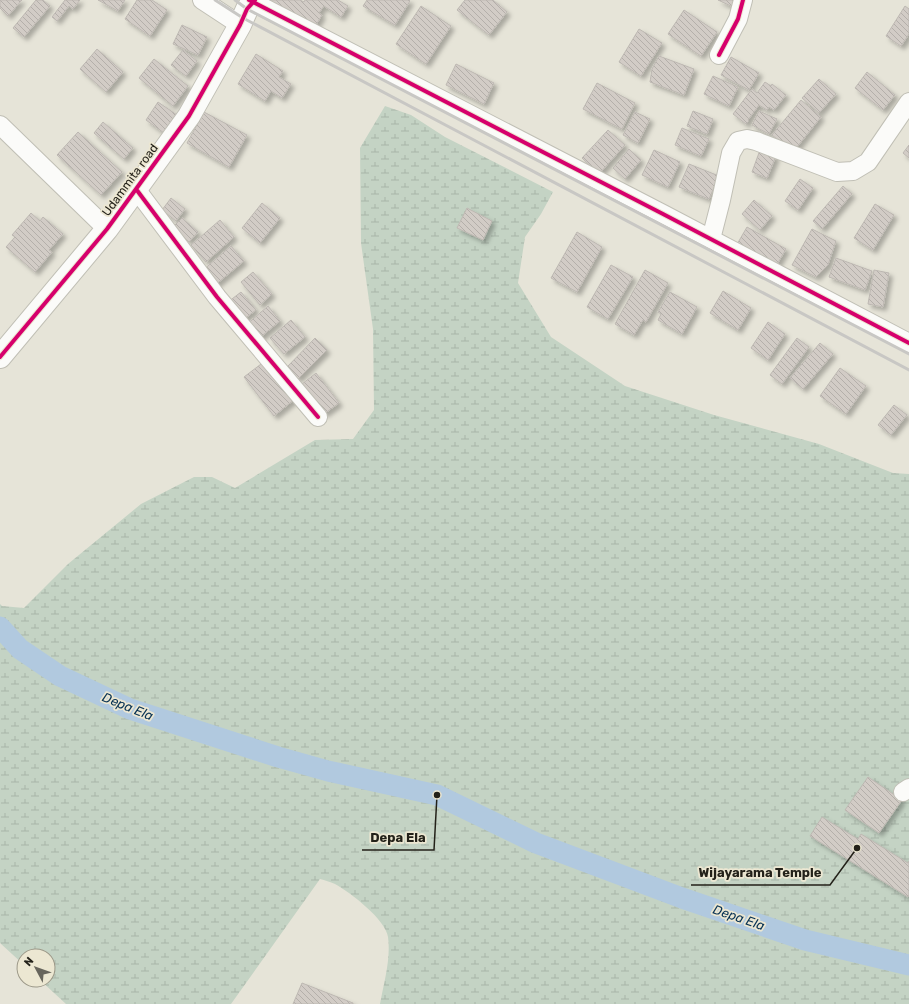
<svg xmlns="http://www.w3.org/2000/svg" width="909" height="1004" font-family="Rubik,sans-serif">
<style>
.wetland{fill:url(#wetland-marsh)}
.lines{fill:none;stroke-linecap:round;stroke-linejoin:round}
.canal{stroke:#b1c9df;stroke-width:21}
.building{fill:url(#building-back-hatch);stroke:#bdb8b2;filter:url(#shadow)}
.street-casing{stroke:#c0bfb5;stroke-width:20}
.secondary-casing{stroke:#c0bfb5;stroke-width:24}
.street{stroke:#fbfbf9;stroke-width:18}
.secondary{stroke:#fbfbf9;stroke-width:22}
.rail{stroke:#c8c7c4;stroke-width:3}
.cycleway-casing{stroke:#ece7d2;stroke-width:6}
.cycleway{stroke:#d6006c;stroke-width:4}
.labels{text-anchor:middle;stroke-width:3.5;stroke-linejoin:round;paint-order:stroke}
.street-label{font-size:12px;fill:#232119;stroke:#ece7d2}
.water-label{font-size:13px;font-style:italic;fill:#063153;stroke:#ece7d2}
.leader{fill:none;stroke:#232119;stroke-width:1.5}
.callout-dot{fill:#232119;stroke:#ece7d2;stroke-width:1.5}
.callout-label{font-size:13px;text-anchor:middle;font-weight:bold;fill:#232119;stroke:#ece7d2;stroke-width:3.5;stroke-linejoin:round;paint-order:stroke}
</style>
<defs>
<pattern id="wetland-marsh" width="20" height="14" patternUnits="userSpaceOnUse"><rect width="20" height="14" fill="#c4d3c4"/><path d="M1 5h8M5 5V1M11 12h8M15 12V8" fill="none" stroke="#a8b5a8"/></pattern>
<pattern id="building-back-hatch" width="6" height="6" patternUnits="userSpaceOnUse"><rect width="6" height="6" fill="#d2ccc6"/><path d="M-1 5l2 2M0 0l6 6M5-1l2 2" fill="none" stroke="#b4afaa"/></pattern>
<filter id="shadow"><feDropShadow dx="3.5" dy="3.5" stdDeviation="2" flood-color="#0004"/></filter>
</defs>
<rect width="100%" height="100%" fill="#e6e4d8"/>
<!-- wetland -->
<path class="wetland" d="M 385,106 L 411,115 L 445,137 L 553,192 L 541,214 L 525,237 L 518,283 L 551,337 L 625,386 L 714,415 L 819,444 L 893,473 L 909,474 L 909,1004 L 380,1004 C 384,982 391,959 388,937 C 386,920 350,892 335,884 C 330,882 325,880 320,879 L 231,1004 L 66,1004 L 40,980 L 48,980 L 48,956 L 24,956 L 24,965 L 0,943 L 0,604 L 2,606 L 24,608 L 68,564 L 141,504 L 194,477 L 212,477 L 235,488 L 315,440 L 353,439 L 374,410 L 373,329 L 361,243 L 360,148 Z"/>
<g class="lines">
<!-- canal -->
<path class="canal" d="M 0,627 L 20,649 L 60,676 L 130,709 L 278,757 L 328,771 L 437,795 L 536,843 L 682,898 L 805,940 L 909,965"/>
</g>
<!-- building -->
<path class="building" d="M 0,0 L 22,0 L 8,16 L 0,8 Z
M 36,0 L 43,0 L 50,6 L 24,37 L 13,28 Z
M 65,0 L 80,0 L 73,9 L 69,6 L 57,21 L 52,17 Z
M 98,0 L 125,0 L 118,11 Z
M 137,0 L 152,0 L 167,10 L 150,36 L 125,19 Z
M 264,0 L 300,0 L 304,2 L 305,0 L 338,0 L 348,6 L 341,17 L 324,6 L 319,13 L 322,15 L 313,30 Z
M 367,0 L 409,0 L 410,1 L 395,25 L 363,6 Z
M 465,0 L 493,0 L 507,12 L 489,35 L 457,10 Z
M 718,0 L 736,0 L 733,7 Z
M 421,6 L 451,26 L 426,64 L 396,44 Z
M 905,6 L 909,9 L 909,34 L 901,46 L 886,36 Z
M 684,10 L 717,32 L 701,56 L 668,34 Z
M 182,25 L 207,37 L 198,55 L 173,44 Z
M 639,29 L 662,43 L 641,76 L 619,62 Z
M 97,49 L 123,72 L 106,92 L 80,69 Z
M 183,50 L 197,61 L 186,76 L 171,65 Z
M 256,54 L 283,71 L 279,77 L 291,84 L 282,98 L 271,91 L 265,101 L 238,84 Z
M 659,56 L 694,69 L 684,95 L 650,82 L 652,69 Z
M 731,57 L 759,73 L 749,90 L 721,75 Z
M 154,59 L 188,86 L 173,106 L 139,78 Z
M 456,64 L 494,83 L 484,104 L 446,85 Z
M 867,72 L 895,95 L 883,110 L 855,88 Z
M 713,76 L 738,87 L 729,106 L 704,94 Z
M 819,79 L 836,94 L 819,113 L 802,98 Z
M 765,82 L 771,86 L 772,84 L 786,95 L 774,110 L 769,107 L 767,110 L 759,105 L 748,120 L 749,121 L 746,124 L 733,114 L 752,89 L 757,93 Z
M 597,83 L 635,103 L 622,129 L 583,109 Z
M 801,100 L 821,117 L 793,152 L 772,135 Z
M 158,102 L 177,115 L 164,133 L 146,120 Z
M 693,111 L 713,119 L 707,134 L 687,126 Z
M 759,111 L 777,119 L 769,134 L 752,125 Z
M 204,112 L 247,135 L 229,167 L 187,143 Z
M 635,112 L 650,119 L 638,143 L 623,135 Z
M 103,122 L 133,148 L 124,159 L 94,133 Z
M 682,128 L 709,139 L 701,156 L 675,145 Z
M 608,130 L 625,145 L 599,174 L 582,158 Z
M 78,132 L 122,172 L 101,195 L 57,155 Z
M 909,145 L 909,158 L 903,153 Z
M 629,149 L 641,160 L 625,179 L 613,168 Z
M 654,150 L 680,162 L 668,187 L 642,175 Z
M 760,150 L 776,156 L 767,178 L 752,172 Z
M 689,164 L 719,176 L 709,199 L 679,187 Z
M 800,179 L 813,188 L 798,210 L 785,201 Z
M 843,186 L 852,194 L 822,229 L 813,221 Z
M 171,198 L 185,209 L 176,221 L 162,210 Z
M 754,200 L 772,216 L 760,230 L 742,214 Z
M 262,203 L 280,218 L 260,243 L 242,228 Z
M 875,204 L 894,215 L 873,250 L 854,238 Z
M 467,208 L 492,221 L 483,240 L 457,228 Z
M 31,213 L 40,221 L 43,217 L 63,234 L 49,250 L 52,252 L 35,272 L 6,247 L 15,237 L 12,235 Z
M 182,218 L 198,232 L 189,242 L 173,227 Z
M 220,220 L 234,237 L 206,262 L 191,245 Z
M 747,227 L 786,249 L 775,268 L 736,246 Z
M 812,229 L 836,241 L 828,265 L 816,277 L 792,265 Z
M 577,232 L 602,247 L 577,292 L 551,278 Z
M 231,246 L 244,261 L 214,286 L 202,271 Z
M 836,258 L 872,271 L 865,290 L 829,277 Z
M 611,265 L 633,277 L 608,319 L 587,307 Z
M 645,270 L 668,283 L 646,322 L 643,320 L 634,335 L 615,324 Z
M 874,270 L 889,273 L 883,307 L 868,304 Z
M 253,272 L 272,294 L 260,305 L 241,282 Z
M 723,291 L 751,308 L 738,330 L 710,313 Z
M 241,292 L 256,310 L 243,320 L 228,302 Z
M 670,292 L 697,307 L 682,334 L 658,320 L 661,314 L 658,312 Z
M 268,306 L 280,321 L 257,340 L 245,326 Z
M 291,320 L 305,337 L 284,354 L 270,338 Z
M 768,322 L 785,334 L 768,360 L 751,348 Z
M 315,338 L 327,350 L 298,379 L 287,367 Z
M 797,338 L 809,347 L 782,384 L 770,375 Z
M 820,343 L 833,354 L 803,389 L 790,378 Z
M 265,361 L 295,399 L 274,416 L 244,377 Z
M 840,368 L 866,386 L 846,414 L 820,396 Z
M 316,373 L 339,403 L 324,414 L 302,384 Z
M 894,405 L 907,415 L 891,435 L 878,425 Z
M 868,777 L 902,800 L 879,833 L 845,810 Z
M 822,817 L 858,839 L 861,834 L 908,863 L 909,861 L 909,895 L 908,897 L 810,836 Z
M 302,983 L 353,1003 L 353,1004 L 293,1004 Z"/>
<g class="lines">
<!-- street casing -->
<g class="street-casing">
<path id="street" d="M 202,0 L 240,25
M 249,0 L 663,214 L 909,343
M 719,55 L 738,19 L 743,0
M 0,125 L 107,229
M 136,189 L 217,297 L 318,417
M 711,239 L 721,200 L 731,153 L 738,141 L 747,139 L 756,141 L 837,172 L 853,171 L 868,162 L 909,102
M 903,792 L 909,788"/>
</g>
<!-- secondary casing -->
<g class="secondary-casing">
<path id="secondary" d="M 0,357 L 107,229 L 189,116 L 240,25 L 247,9 L 255,0"/>
</g>
<!-- street -->
<use href="#street" class="street"/>
<!-- secondary -->
<use href="#secondary" class="secondary"/>
<!-- rail -->
<path class="rail" d="M 215,0 L 243,18 L 909,370
M 235,0 L 247,9 L 909,354"/>
<!-- cycleway casing -->
<g class="cycleway-casing">
<path id="cycleway" d="M 249,0 L 663,214 L 909,343
M 719,55 L 738,19 L 743,0
M 136,189 L 217,297 L 318,417
M 0,357 L 107,229 L 189,116 L 240,25 L 247,9 L 255,0"/>
</g>
<!-- cycleway -->
<use href="#cycleway" class="cycleway"/>
</g>
<g class="labels">
<!-- street labels -->
<g class="street-label">
<text transform="translate(130 180) rotate(-54)" y="4">Udammita road</text>
</g>
<!-- water labels -->
<g class="water-label">
<text transform="translate(128 706) rotate(22)" y="5">Depa Ela</text>
<text transform="translate(739 917) rotate(19)" y="5">Depa Ela</text>
</g>
</g>
<!-- callouts -->
<path class="leader" d="M437 795L434 850H362M857 848L830 885H691"/>
<g class="callout-dot">
<circle cx="437" cy="795" r="4"/>
<circle cx="857" cy="848" r="4"/>
</g>
<g class="callout-label">
<text x="398" y="842">Depa Ela</text>
<text x="760" y="877">Wijayarama Temple</text>
</g>
<!-- north arrow -->
<g transform="translate(36 968) rotate(311)"><circle r="19" fill="#ece7d2" stroke="#9c9888"/>
<path d="M0-3L7 15L0 10L-7 15Z" fill="#67655c"/>
<text y="-6" font-size="11" font-weight="bold" text-anchor="middle" fill="#232119">N</text>
</g>
</svg>
